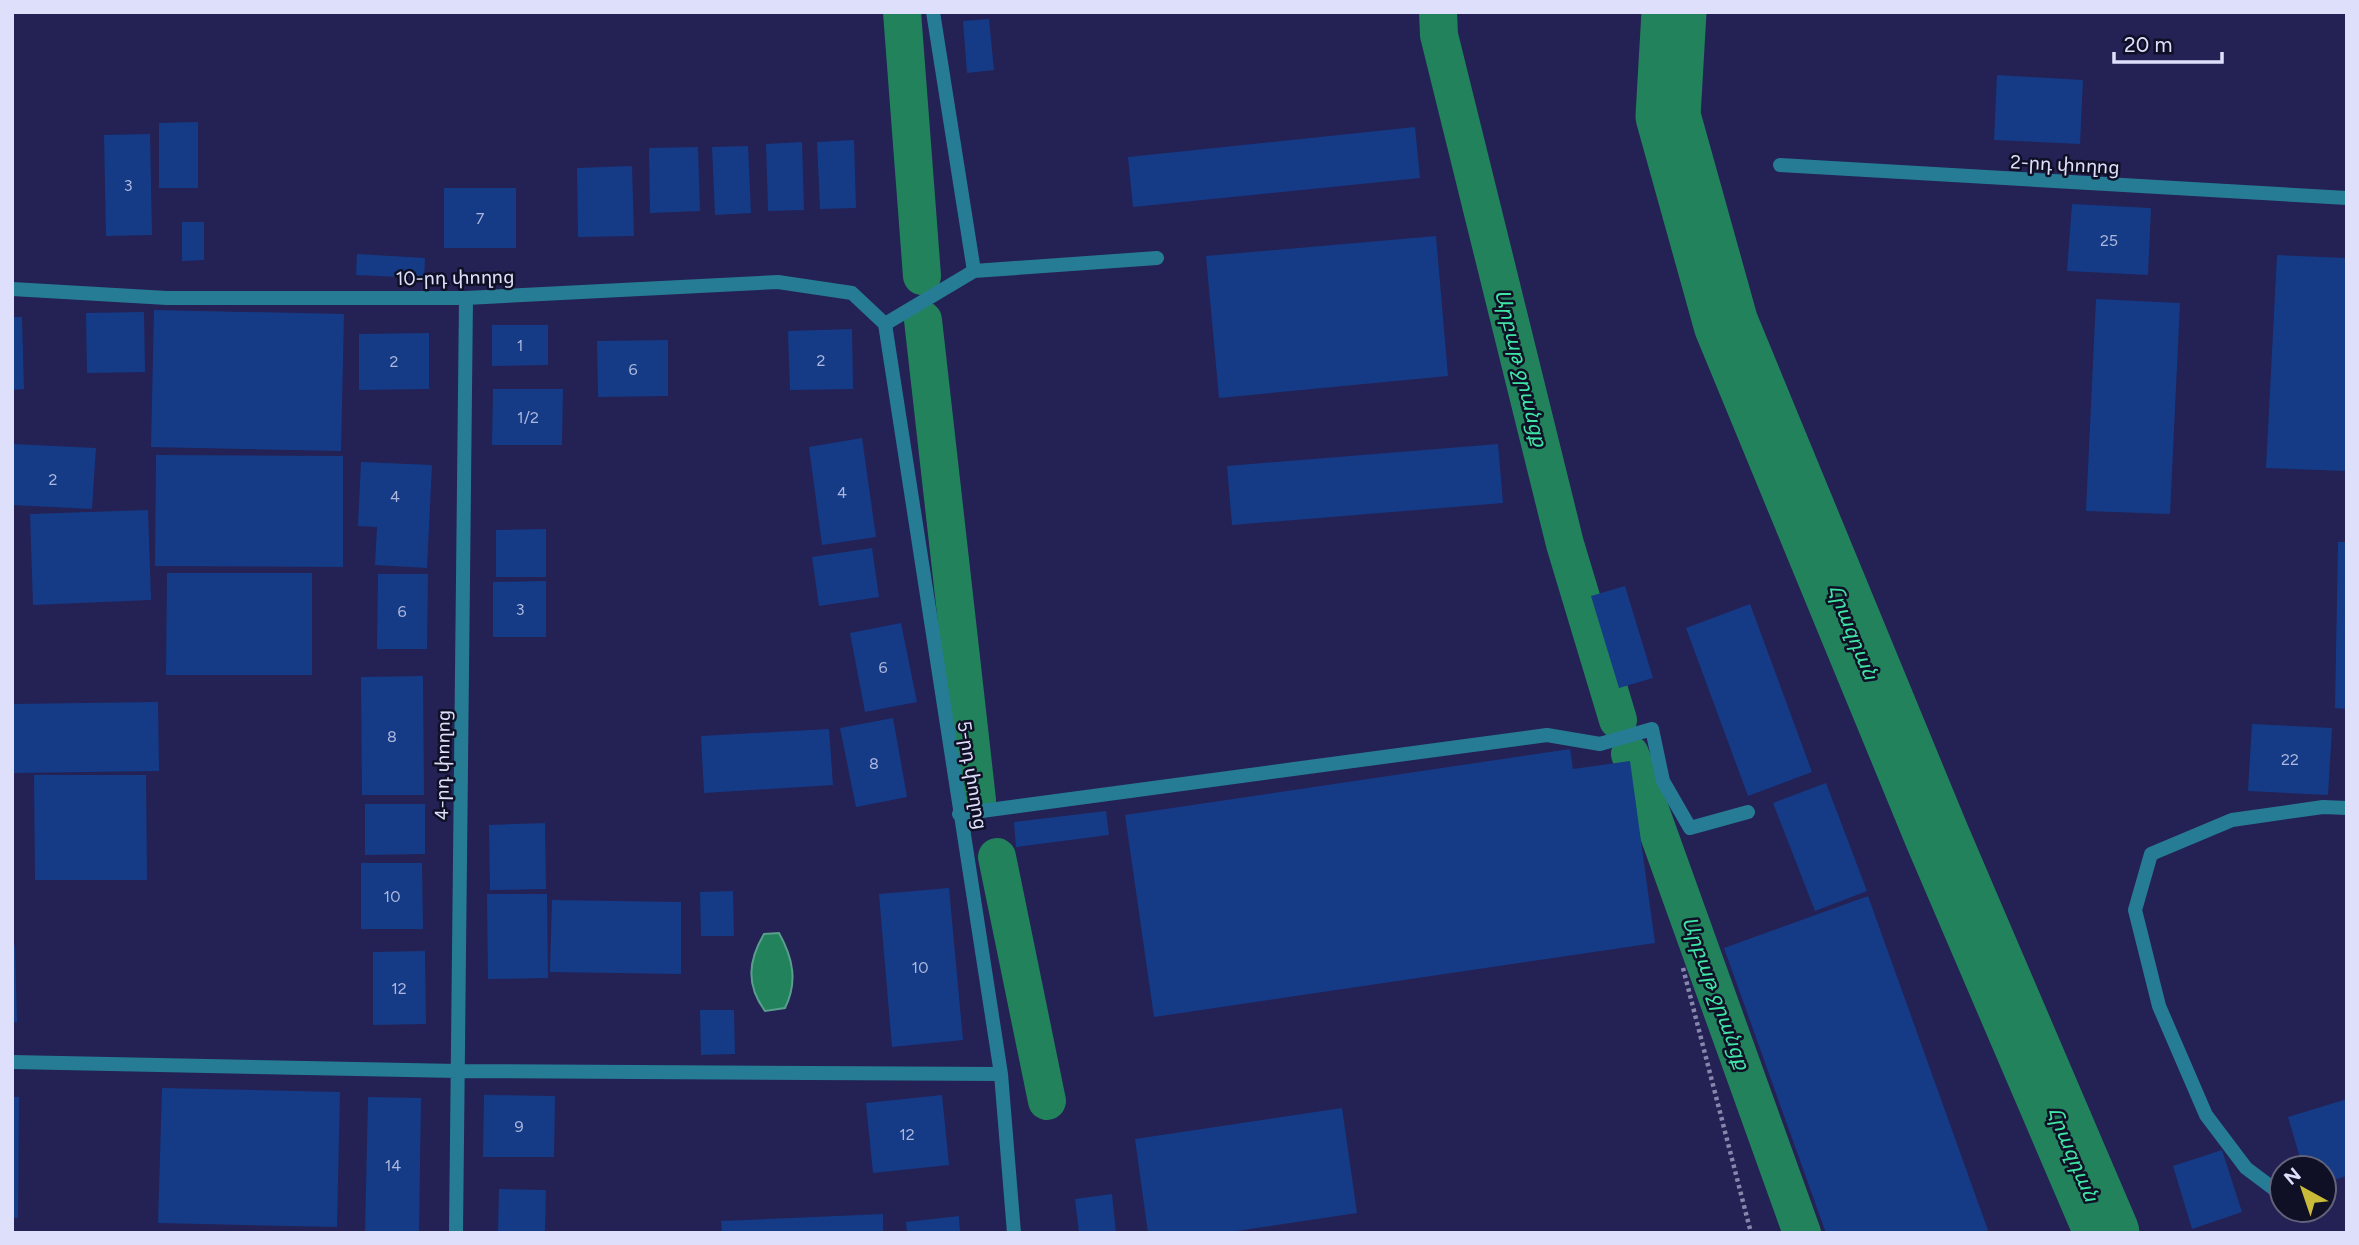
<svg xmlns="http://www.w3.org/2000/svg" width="2359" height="1245" font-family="Figtree,'Noto Sans Armenian',sans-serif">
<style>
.water{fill:#21825c;stroke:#5a9e8c;stroke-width:2}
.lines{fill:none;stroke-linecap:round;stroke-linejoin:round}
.canal{stroke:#21825c;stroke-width:38}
.river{stroke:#21825c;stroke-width:65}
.building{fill:#153b86}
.path{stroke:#8787ad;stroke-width:4.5;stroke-dasharray:3.5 3.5;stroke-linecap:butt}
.service{stroke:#277c95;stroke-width:14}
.minor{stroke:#277c95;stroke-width:14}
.labels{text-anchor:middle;stroke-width:5;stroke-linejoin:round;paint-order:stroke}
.number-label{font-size:16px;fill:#acb7de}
.street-label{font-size:19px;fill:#dee0fb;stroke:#0f0f25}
.water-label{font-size:21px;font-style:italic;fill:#3fe5a4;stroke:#0f0f25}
</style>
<rect width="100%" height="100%" fill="#242154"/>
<!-- water -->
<path class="water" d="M 779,933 C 793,958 798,982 785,1008 L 765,1011 C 746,985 748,961 764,934 Z"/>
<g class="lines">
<!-- canal -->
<path class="canal" d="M 902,12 L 922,276
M 1438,12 L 1439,35 L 1565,544 L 1618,720
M 923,320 L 977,800
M 1630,754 L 1802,1233
M 997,857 L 1047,1101"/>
<!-- river -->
<path class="river" d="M 1674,12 L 1668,116 L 1726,324 L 1937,836 L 2107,1233"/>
</g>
<!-- building -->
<path class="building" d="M 989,19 L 994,70 L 967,73 L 963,21 Z
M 1997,75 L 2083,80 L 2080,144 L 1994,140 Z
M 198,122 L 198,188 L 159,188 L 159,123 Z
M 1415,127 L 1420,178 L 1133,207 L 1128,157 Z
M 150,134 L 152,235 L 106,236 L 104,135 Z
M 854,140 L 856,208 L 820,209 L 817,142 Z
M 802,142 L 804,210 L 768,211 L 766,144 Z
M 748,146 L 751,213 L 715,215 L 712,147 Z
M 698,147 L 700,211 L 650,213 L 649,148 Z
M 632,166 L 634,236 L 578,237 L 577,168 Z
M 444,188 L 516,188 L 516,248 L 444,248 Z
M 2072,204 L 2151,208 L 2148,275 L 2067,271 Z
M 182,222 L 204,222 L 204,260 L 182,261 Z
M 1436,236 L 1448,376 L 1219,398 L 1206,256 Z
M 357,254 L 425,258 L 424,278 L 356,275 Z
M 2277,255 L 2347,258 L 2345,471 L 2266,468 Z
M 2096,299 L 2180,303 L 2170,514 L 2086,511 Z
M 154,310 L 344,314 L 341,451 L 151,447 Z
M 144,312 L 145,372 L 87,373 L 86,313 Z
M 12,317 L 22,317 L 24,389 L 12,390 Z
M 492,325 L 548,325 L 548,365 L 492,366 Z
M 852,329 L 853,389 L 790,390 L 788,331 Z
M 429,333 L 429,389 L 359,390 L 359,334 Z
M 668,340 L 668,396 L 598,397 L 597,341 Z
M 493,389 L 563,389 L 562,445 L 492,445 Z
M 862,438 L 876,537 L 822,545 L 809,447 Z
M 13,444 L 96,448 L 92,509 L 12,505 Z
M 1498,444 L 1503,503 L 1232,525 L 1227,466 Z
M 156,455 L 343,456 L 343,567 L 155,566 Z
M 361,462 L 432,465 L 427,568 L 375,565 L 377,527 L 358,526 Z
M 148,510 L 151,600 L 33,605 L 30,514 Z
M 546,529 L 546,577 L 496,577 L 496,530 Z
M 2338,542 L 2347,542 L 2347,709 L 2335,708 Z
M 872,548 L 879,597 L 819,606 L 812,557 Z
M 167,573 L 312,573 L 312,675 L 166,675 Z
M 378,574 L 428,574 L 427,649 L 377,649 Z
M 546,581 L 546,637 L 493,637 L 493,582 Z
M 1625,586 L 1653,678 L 1619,688 L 1591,596 Z
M 1750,604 L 1812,772 L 1748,796 L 1686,628 Z
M 901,623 L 917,702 L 865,712 L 850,633 Z
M 423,676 L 424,795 L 362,795 L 361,677 Z
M 158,702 L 159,771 L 12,773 L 12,704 Z
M 893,718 L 907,797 L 856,807 L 840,728 Z
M 2252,724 L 2332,728 L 2328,795 L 2248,791 Z
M 829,729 L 833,785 L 704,793 L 701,736 Z
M 1570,749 L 1573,769 L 1630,761 L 1655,943 L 1154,1017 L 1125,815 Z
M 34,775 L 146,775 L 147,880 L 35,880 Z
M 1826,783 L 1867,891 L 1815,911 L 1773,803 Z
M 365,804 L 425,804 L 425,854 L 365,855 Z
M 1106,811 L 1109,835 L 1016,847 L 1014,822 Z
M 545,823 L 546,889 L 490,890 L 489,825 Z
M 361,863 L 422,863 L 423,929 L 361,929 Z
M 949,888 L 963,1040 L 892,1047 L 879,894 Z
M 733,891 L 734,936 L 701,936 L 700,892 Z
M 487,894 L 547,894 L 548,978 L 488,979 Z
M 1868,896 L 1989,1233 L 1826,1233 L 1724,948 Z
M 552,900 L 681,902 L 681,974 L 550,972 Z
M 12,945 L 15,945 L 17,1022 L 12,1022 Z
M 425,951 L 426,1024 L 373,1025 L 373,952 Z
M 700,1010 L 734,1010 L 735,1054 L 701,1055 Z
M 162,1088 L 340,1092 L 337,1227 L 158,1223 Z
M 484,1095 L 555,1096 L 554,1157 L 483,1157 Z
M 942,1095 L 949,1165 L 873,1173 L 866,1103 Z
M 12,1097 L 19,1097 L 18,1218 L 12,1218 Z
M 368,1097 L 421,1098 L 419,1233 L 365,1233 Z
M 2347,1099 L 2347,1176 L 2324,1183 L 2324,1168 L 2303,1168 L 2288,1117 Z
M 1342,1108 L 1357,1213 L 1223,1233 L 1148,1233 L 1135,1139 Z
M 2222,1150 L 2242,1212 L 2192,1229 L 2173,1166 Z
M 499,1189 L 546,1190 L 545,1233 L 498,1233 Z
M 1112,1194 L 1116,1233 L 1079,1233 L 1075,1199 Z
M 883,1214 L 883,1233 L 722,1233 L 721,1221 Z
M 959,1216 L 960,1233 L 907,1233 L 906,1222 Z"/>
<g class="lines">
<!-- path -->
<path class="path" d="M 1683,968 L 1751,1233"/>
<!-- service -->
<path class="service" d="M 933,12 L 974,271
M 885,324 L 974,271 L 1157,258
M 959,814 L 1547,735 L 1600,744 L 1652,729 L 1663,781 L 1690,828 L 1748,812"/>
<!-- minor -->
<path class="minor" d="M 1780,165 L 2347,198
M 12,289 L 167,298 L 466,298 L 778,282 L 852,293 L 885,324 L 1001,1074 L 1014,1233
M 12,1062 L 458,1071 L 1001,1074
M 2282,1195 L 2246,1168 L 2206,1115 L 2159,1006 L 2135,910 L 2151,854 L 2232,820 L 2323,807 L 2347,808
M 456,1233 L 466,298"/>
</g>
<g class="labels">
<!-- number labels -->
<g class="number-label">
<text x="128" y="191">3</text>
<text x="480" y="224">7</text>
<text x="2109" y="246">25</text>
<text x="520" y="351">1</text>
<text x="821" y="366">2</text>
<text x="394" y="367">2</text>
<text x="633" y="375">6</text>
<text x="528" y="423">1/2</text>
<text x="53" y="485">2</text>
<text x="842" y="498">4</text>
<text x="395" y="502">4</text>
<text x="520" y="615">3</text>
<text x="402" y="617">6</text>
<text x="883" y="673">6</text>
<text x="392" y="742">8</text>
<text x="2290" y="765">22</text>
<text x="874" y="769">8</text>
<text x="392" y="902">10</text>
<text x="920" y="973">10</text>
<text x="399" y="994">12</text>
<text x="519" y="1132">9</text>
<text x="907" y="1140">12</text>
<text x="393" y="1171">14</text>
</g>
<!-- street labels -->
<g class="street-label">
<text transform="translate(2065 164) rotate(3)" y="7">2-րդ փողոց</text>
<text transform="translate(455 277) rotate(-1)" y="7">10-րդ փողոց</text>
<text transform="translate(442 765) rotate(-89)" y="7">4-րդ փողոց</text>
<text transform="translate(973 775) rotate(81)" y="7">5-րդ փողոց</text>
</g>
<!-- water labels -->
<g class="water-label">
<text transform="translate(1521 368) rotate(76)" y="7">Արբաթ ջրանցք</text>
<text transform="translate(1853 632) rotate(68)" y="7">Հրազդան</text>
<text transform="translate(1716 993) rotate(70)" y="7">Արբաթ ջրանցք</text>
<text transform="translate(2073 1154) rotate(67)" y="7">Հրազդան</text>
</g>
</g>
<!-- border -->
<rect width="2359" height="1245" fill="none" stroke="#dee0fb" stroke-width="28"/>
<!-- north arrow -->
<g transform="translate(2303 1189) rotate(320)"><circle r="33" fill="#0f0f25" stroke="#62637b" stroke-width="2"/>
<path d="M0-5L12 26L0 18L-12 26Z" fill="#caba3a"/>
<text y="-10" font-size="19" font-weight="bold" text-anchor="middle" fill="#dee0fb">N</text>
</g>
<!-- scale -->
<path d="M2114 52v10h108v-10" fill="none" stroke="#dee0fb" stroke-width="3.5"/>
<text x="2124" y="52" font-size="21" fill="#dee0fb" stroke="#0f0f25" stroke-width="5" paint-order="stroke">20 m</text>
</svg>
